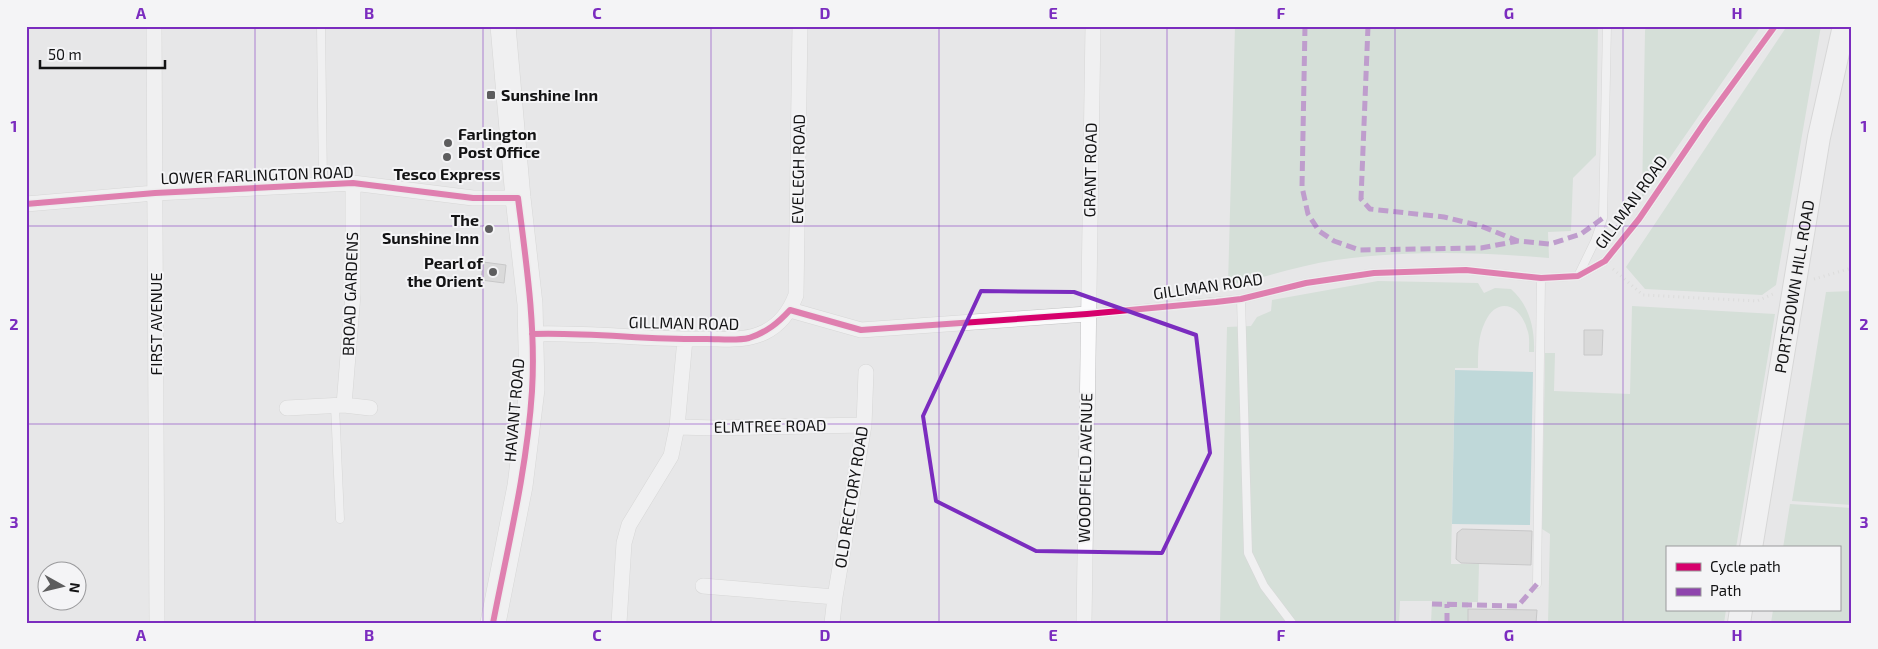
<svg xmlns="http://www.w3.org/2000/svg" width="1878" height="649" font-family="'Exo 2',sans-serif">
<style>
.green{fill:#bfd4c6}
.water{fill:#8fc5c8}
.building{fill:#cacacb;stroke:#a1a1a2}
.lines{fill:none;stroke-linecap:round;stroke-linejoin:round}
.lane-casing{stroke:#c3c3c4;stroke-width:9}
.street-casing{stroke:#c3c3c4;stroke-width:16}
.secondary-casing{stroke:#c3c3c4;stroke-width:24}
.primary-casing{stroke:#c3c3c4;stroke-width:26}
.path{stroke:#cecece;stroke-width:3;stroke-dasharray:1 4;stroke-linecap:butt}
.lane{stroke:#fbfbfc;stroke-width:8}
.street{stroke:#fbfbfc;stroke-width:15}
.secondary{stroke:#fbfbfc;stroke-width:22}
.primary{stroke:#fbfbfc;stroke-width:25}
.quiet{stroke:#8e44ad;stroke-width:5;stroke-dasharray:10 5;stroke-linecap:butt}
.cycleway-casing{stroke:#f4f4f6;stroke-width:9}
.cycleway{stroke:#d6006c;stroke-width:6}
.marked{fill:none;stroke:#7b2cbf;stroke-width:4;stroke-linejoin:round}
.grid{fill:none;stroke:#7b2cbf;stroke-width:1;stroke-opacity:0.55}
.poi-dot{fill:#5d5d5e;stroke:#f4f4f6;stroke-width:2}
.labels{text-anchor:middle;stroke-width:4;stroke-linejoin:round;paint-order:stroke}
.poi-label{font-size:16px;font-weight:bold;fill:#131314;stroke:#f4f4f6;text-anchor:start}
.street-label{font-size:16px;fill:#131314;stroke:#f4f4f6}
.neatline{fill:none;stroke:#7b2cbf;stroke-width:2}
.grid-label{font-size:16px;text-anchor:middle;font-weight:bold;fill:#7b2cbf}
</style>
<rect width="100%" height="100%" fill="#e7e7e8"/>
<!-- green -->
<path class="green" d="M 1235,26 L 1598,26 L 1596,155 L 1573,178 L 1571,231 L 1548,232 L 1549,258 C 1479,252 1406,250 1336,260 C 1300,265 1264,278 1228,285 Z
M 1646,26 L 1761,26 L 1642,198 L 1645,31 Z
M 1787,26 L 1821,26 L 1776,285 L 1762,295 L 1645,289 L 1626,267 Z
M 1378,281 L 1478,283 L 1484,293 L 1495,288 L 1511,289 C 1529,305 1535,328 1534,352 L 1529,352 C 1529,344 1530,336 1527,329 C 1520,304 1497,296 1485,322 C 1478,336 1478,353 1478,368 L 1455,368 L 1451,564 L 1479,564 L 1478,602 L 1468,602 L 1468,623 L 1431,623 L 1432,601 L 1400,601 L 1399,623 L 1220,623 L 1227,327 L 1251,326 L 1257,317 L 1271,311 L 1272,300 Z
M 1852,291 L 1852,505 L 1792,501 L 1826,292 Z
M 1632,306 L 1775,314 L 1736,548 L 1667,548 L 1667,610 L 1726,610 L 1724,623 L 1548,623 L 1550,534 L 1542,529 L 1545,353 L 1555,353 L 1554,391 L 1630,394 Z
M 1790,504 L 1852,508 L 1852,623 L 1771,623 L 1773,610 L 1839,610 L 1839,548 L 1783,548 Z"/>
<!-- water -->
<path class="water" d="M 1455,370 L 1533,372 L 1530,525 L 1452,524 Z"/>
<!-- building -->
<path class="building" d="M 483,262 L 506,265 L 504,283 L 481,280 Z
M 1584,330 L 1603,330 L 1602,355 L 1584,355 Z
M 1462,529 L 1532,531 L 1531,565 L 1461,563 L 1456,559 L 1457,533 Z
M 1468,609 L 1537,610 L 1536,623 L 1468,623 Z"/>
<g class="lines">
<!-- lane casing -->
<g class="lane-casing">
<path id="lane" d="M 321,26 L 323,185
M 1578,276 L 1595,241 L 1603,218 L 1607,26
M 1241,299 L 1248,553 L 1264,586 L 1292,623
M 1087,314 L 1241,299 L 1306,283 L 1374,273 L 1466,270 L 1541,278 L 1578,276 L 1605,261 L 1639,219 L 1705,122 L 1775,26
M 335,406 L 340,519
M 1537,584 L 1541,278"/>
</g>
<!-- street casing -->
<g class="street-casing">
<path id="street" d="M 154,26 L 157,623
M 26,204 L 155,193 L 353,183 L 473,198 L 518,198
M 790,310 L 861,330 L 1087,314
M 532,334 C 591,332 649,340 708,339 C 727,339 747,341 765,332 C 781,324 790,311 796,295 L 800,26
M 344,405 L 353,294 L 353,183
M 287,408 L 344,405 L 370,408
M 677,427 L 717,428 L 864,425
M 703,586 L 835,597
M 619,623 L 624,543 L 629,525 L 671,456 L 677,427 L 685,339
M 832,623 L 835,597 L 864,425 L 866,372
M 1084,623 L 1093,26"/>
</g>
<!-- secondary casing -->
<g class="secondary-casing">
<g id="secondary">
<path id="s1" d="M 1751,548 L 1819,137 L 1844,26"/>
<path d="M 1739,623 L 1741,610"/>
</g>
</g>
<!-- primary casing -->
<g class="primary-casing">
<path id="primary" d="M 493,623 L 520,486 L 532,389 L 530,304 L 518,198 L 503,26"/>
</g>
<!-- path -->
<path class="path" d="M 1613,269 L 1643,295 L 1757,301 L 1773,294
M 1814,279 L 1852,268"/>
<!-- lane -->
<use href="#lane" class="lane"/>
<!-- street -->
<use href="#street" class="street"/>
<!-- secondary -->
<use href="#secondary" class="secondary"/>
<!-- primary -->
<use href="#primary" class="primary"/>
<!-- quiet -->
<path class="quiet" d="M 1305,26 L 1302,187 L 1308,214 L 1319,231 L 1334,241 L 1360,250 L 1481,248 L 1518,241
M 1368,26 L 1361,199 L 1370,209 L 1444,217 L 1481,226 L 1518,241 L 1550,244 L 1581,234 L 1603,218
M 1432,604 L 1518,606 L 1537,584
M 1447,623 L 1447,604"/>
<!-- cycleway casing -->
<g class="cycleway-casing">
<path id="cycleway" d="M 26,204 L 155,193 L 353,183 L 473,198 L 518,198 C 526,261 536,327 532,391 C 527,469 508,546 493,623
M 532,334 C 590,332 649,340 707,339 C 720,339 737,341 749,338 C 767,332 778,323 790,310 L 861,330 L 1087,314 L 1216,302 L 1241,299 L 1306,283 L 1374,273 L 1466,270 L 1541,278 L 1578,276 L 1605,261 L 1639,219 L 1705,122 L 1775,26"/>
</g>
<!-- cycleway -->
<use href="#cycleway" class="cycleway"/>
</g>
<!-- marked area -->
<path d="M0 0H1878V649H0ZM 981,291 L 1074,292 L 1196,335 L 1210,453 L 1162,553 L 1036,551 L 936,501 L 923,416 Z" fill="#e7e7e8" fill-opacity=".55" fill-rule="evenodd"/>
<path class="marked" d="M 981,291 L 1074,292 L 1196,335 L 1210,453 L 1162,553 L 1036,551 L 936,501 L 923,416 Z"/>
<!-- grid -->
<path class="grid" d="M 255,26 L 255,623M 483,26 L 483,623M 711,26 L 711,623M 939,26 L 939,623M 1167,26 L 1167,623M 1395,26 L 1395,623M 1623,26 L 1623,623M 26,226 L 1852,226M 26,424 L 1852,424"/>
<!-- markers -->
<g class="poi-dot">
<rect x="486" y="90" width="10" height="10" rx="2.5"/>
<circle cx="448" cy="143" r="5"/>
<circle cx="447" cy="157" r="5"/>
<circle cx="489" cy="229" r="5"/>
<circle cx="493" cy="272" r="5"/>
</g>
<g class="labels">
<!-- poi labels -->
<g class="poi-label">
<text x="501" y="101">Sunshine Inn</text>
<text x="458" y="140">Farlington<tspan x="458" dy="18">Post Office</tspan></text>
<text x="447" y="180" text-anchor="middle">Tesco Express</text>
<text x="479" y="226" text-anchor="end">The<tspan x="479" dy="18">Sunshine Inn</tspan></text>
<text x="483" y="269" text-anchor="end">Pearl of<tspan x="483" dy="18">the Orient</tspan></text>
</g>
<!-- street labels -->
<g class="street-label">
<text transform="translate(798 169) rotate(-89)" y="6">EVELEGH ROAD</text>
<text transform="translate(1090 170) rotate(-89)" y="6">GRANT ROAD</text>
<text transform="translate(257 175) rotate(-2)" y="6">LOWER FARLINGTON ROAD</text>
<text transform="translate(1631 202) rotate(-54)" y="6">GILLMAN ROAD</text>
<text transform="translate(1208 286) rotate(-8)" y="6">GILLMAN ROAD</text>
<text dy="6" stroke="none"><textPath href="#s1" startOffset="265">PORTSDOWN HILL ROAD</textPath></text>
<text transform="translate(350 294) rotate(-88)" y="6">BROAD GARDENS</text>
<text transform="translate(684 323) rotate(1)" y="6">GILLMAN ROAD</text>
<text transform="translate(156 324) rotate(-90)" y="6">FIRST AVENUE</text>
<text transform="translate(514 410) rotate(-85)" y="6">HAVANT ROAD</text>
<text transform="translate(770 426) rotate(-1)" y="6">ELMTREE ROAD</text>
<text transform="translate(1085 468) rotate(-89)" y="6">WOODFIELD AVENUE</text>
<text transform="translate(851 497) rotate(-81)" y="6">OLD RECTORY ROAD</text>
</g>
</g>
<!-- border -->
<rect width="1878" height="649" fill="none" stroke="#f4f4f6" stroke-width="55"/>
<!-- legend -->
<rect x="1666" y="546" width="175" height="65" fill="#f4f4f6" stroke="#9a9a9c"/>
<rect x="1676" y="563" width="25" height="8" fill="#d6006c" stroke="#9a9a9c"/>
<text x="1710" y="572" font-size="15" fill="#131314">Cycle path</text>
<rect x="1676" y="588" width="25" height="8" fill="#8e44ad" stroke="#9a9a9c"/>
<text x="1710" y="596" font-size="15" fill="#131314">Path</text>
<!-- north arrow -->
<g transform="translate(62 586) rotate(98)"><circle r="24" fill="#f4f4f6" stroke="#9a9a9c"/>
<path d="M0-4L9 19L0 12L-9 19Z" fill="#5d5d5e"/>
<text y="-8" font-size="14" font-weight="bold" text-anchor="middle" fill="#131314">N</text>
</g>
<!-- scale -->
<path d="M40 60v8h125v-8" fill="none" stroke="#131314" stroke-width="2.5"/>
<text x="48" y="60" font-size="15" fill="#131314" stroke="#f4f4f6" stroke-width="4" paint-order="stroke">50 m</text>
<rect x="28" y="28" width="1822" height="594" class="neatline"/>
<g class="grid-label">
<text x="141" y="19">A</text>
<text x="369" y="19">B</text>
<text x="597" y="19">C</text>
<text x="825" y="19">D</text>
<text x="1053" y="19">E</text>
<text x="1281" y="19">F</text>
<text x="1509" y="19">G</text>
<text x="1737" y="19">H</text>
<text x="14" y="132">1</text>
<text x="1864" y="132">1</text>
<text x="14" y="330">2</text>
<text x="1864" y="330">2</text>
<text x="14" y="528">3</text>
<text x="1864" y="528">3</text>
<text x="141" y="641">A</text>
<text x="369" y="641">B</text>
<text x="597" y="641">C</text>
<text x="825" y="641">D</text>
<text x="1053" y="641">E</text>
<text x="1281" y="641">F</text>
<text x="1509" y="641">G</text>
<text x="1737" y="641">H</text>
</g>
</svg>
